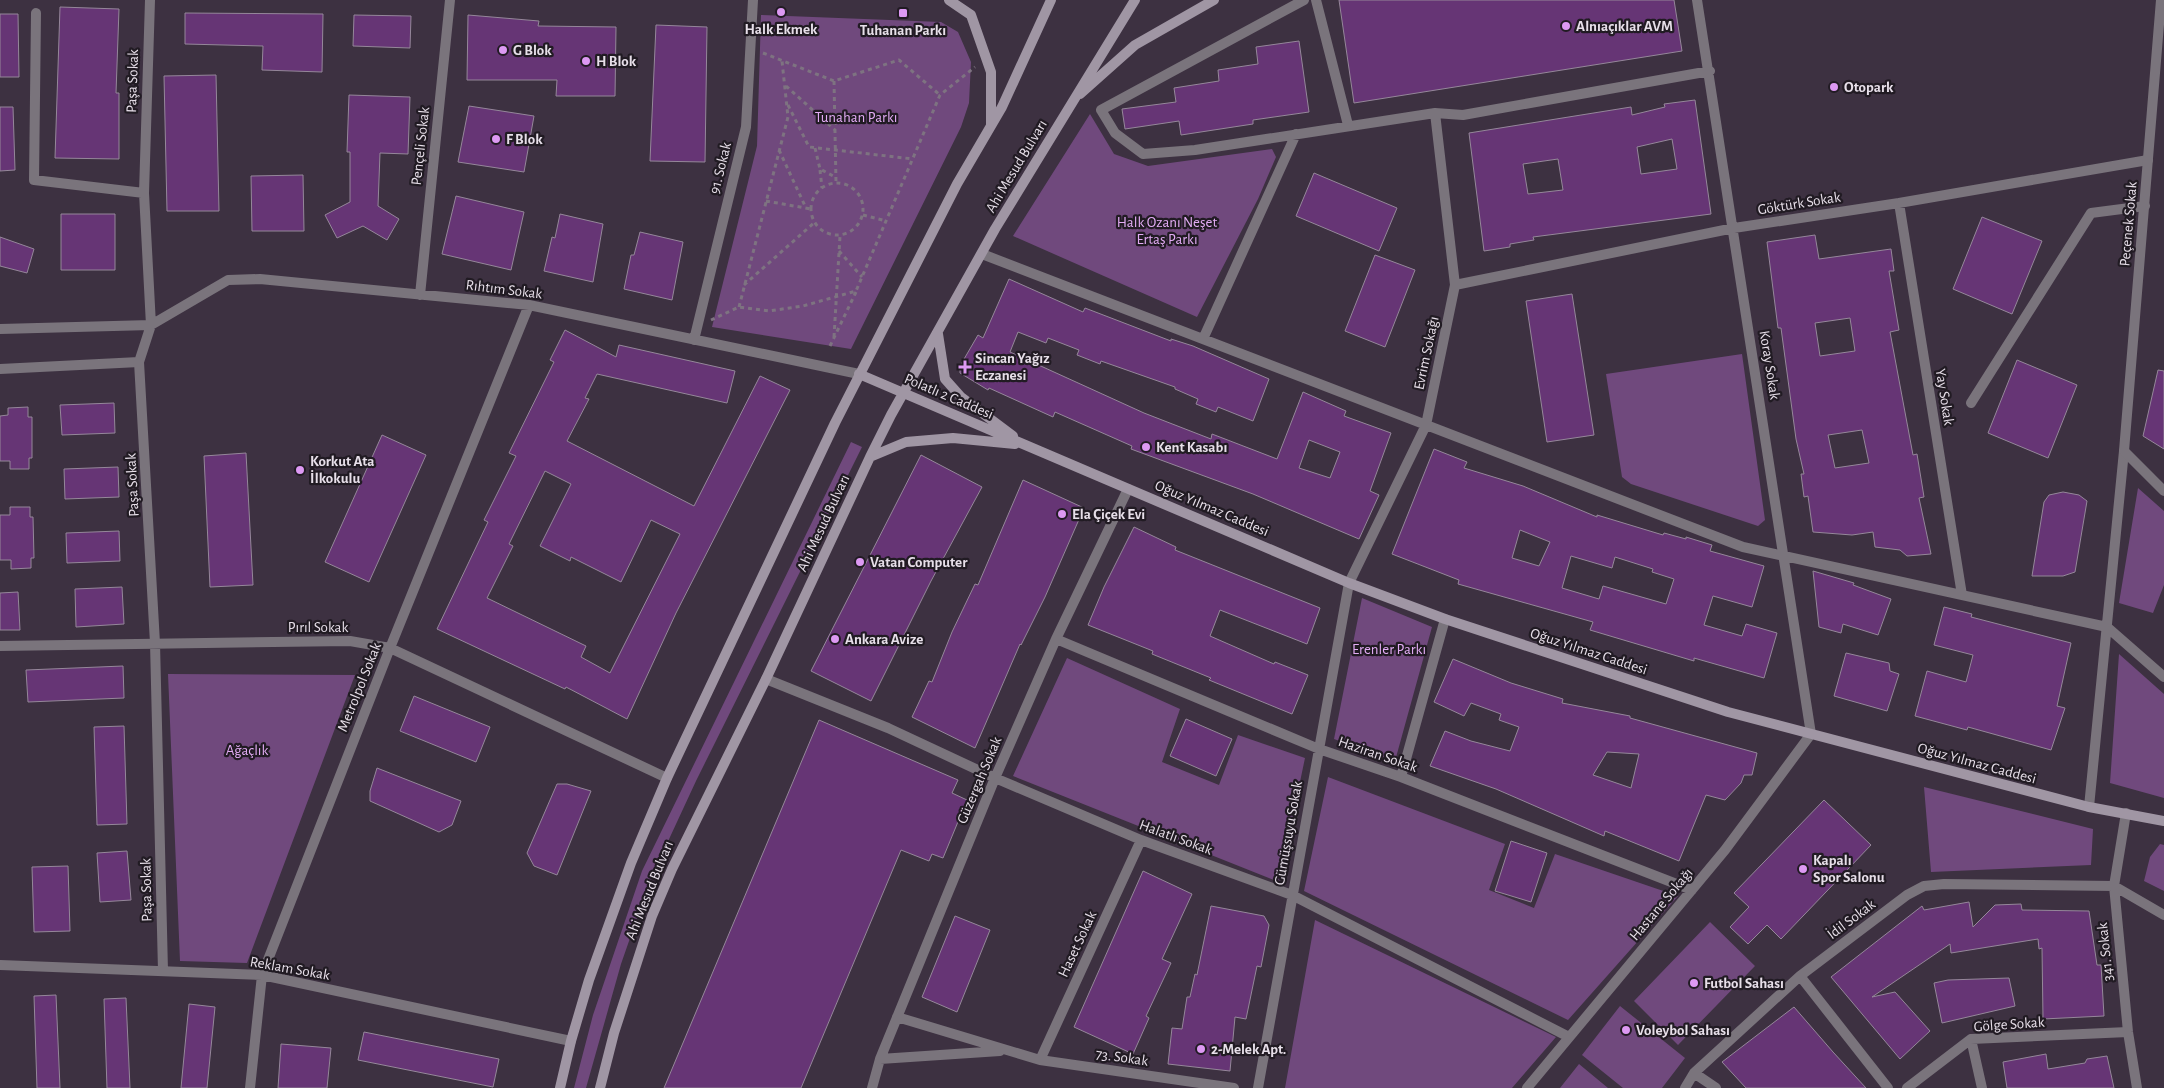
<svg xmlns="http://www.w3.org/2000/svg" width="2164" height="1088" font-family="'Alegreya Sans',sans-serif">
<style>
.green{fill:#70497d}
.building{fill:#663575;stroke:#95879a;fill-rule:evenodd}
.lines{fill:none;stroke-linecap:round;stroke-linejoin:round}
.path{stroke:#7e7381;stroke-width:3;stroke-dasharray:4 4;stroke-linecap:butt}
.service{stroke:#7a747c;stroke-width:10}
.minor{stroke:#7a747c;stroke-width:10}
.tertiary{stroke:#7a747c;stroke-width:10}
.secondary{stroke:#a096a4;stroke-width:10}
.poi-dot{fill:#dd99f3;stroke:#211b23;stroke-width:2}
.labels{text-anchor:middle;stroke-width:4.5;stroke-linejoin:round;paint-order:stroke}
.poi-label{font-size:15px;font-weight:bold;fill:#e7dfe9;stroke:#211b23;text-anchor:start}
.street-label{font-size:15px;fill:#e7dfe9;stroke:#211b23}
.park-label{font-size:15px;fill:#e3acf5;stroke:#211b23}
</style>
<rect width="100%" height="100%" fill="#3d3141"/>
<!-- green -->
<path class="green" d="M 761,15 L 941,22 L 958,32 L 971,62 L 969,103 L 961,127 L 851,349 L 712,327 L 757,146 Z
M 1090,114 L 1114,154 L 1148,166 L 1272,149 L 1276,157 L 1258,199 L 1197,317 L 1013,236 Z
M 1742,354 L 1765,520 L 1758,526 L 1631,484 L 1622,477 L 1606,374 Z
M 851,442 L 862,447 L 696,781 L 651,878 L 621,964 L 586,1088 L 574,1088 L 593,1015 L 642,871 Z
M 2138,488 L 2164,511 L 2164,585 L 2153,613 L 2119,603 Z
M 1362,598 L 1432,627 L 1395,761 L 1334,739 Z
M 2119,654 L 2164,694 L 2164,798 L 2110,783 Z
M 1067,658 L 1180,709 L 1162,762 L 1219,785 L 1238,735 L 1305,758 L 1279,882 L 1013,776 Z
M 168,674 L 355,675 L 247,963 L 180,961 Z
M 1328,777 L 1505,844 L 1489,890 L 1534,908 L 1555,854 L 1678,896 L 1568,1020 L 1304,891 Z
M 1924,787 L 2093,829 L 2091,865 L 1931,872 Z
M 2160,844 L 2164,845 L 2164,891 L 2144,881 L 2150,857 Z
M 1315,920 L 1556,1037 L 1512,1088 L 1285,1088 Z
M 1710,922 L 1755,966 L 1678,1045 L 1634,1001 Z
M 1620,1006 L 1685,1058 L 1662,1088 L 1623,1088 L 1582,1055 Z
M 1579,1064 L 1608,1088 L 1560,1088 Z"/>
<!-- building -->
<path class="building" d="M 1339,0 L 1674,0 L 1682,51 L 1354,103 Z
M 60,7 L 119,9 L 116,93 L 119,93 L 119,159 L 55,158 Z
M 185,13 L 323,14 L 322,72 L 262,70 L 263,46 L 185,44 Z
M 0,14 L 18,14 L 19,77 L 0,77 Z
M 354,15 L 411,16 L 410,48 L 353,46 Z
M 468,15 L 539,21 L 538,26 L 616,27 L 615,96 L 556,96 L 557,80 L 467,80 Z
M 656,25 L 707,27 L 705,162 L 650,161 Z
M 1299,41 L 1309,112 L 1253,120 L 1253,124 L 1181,135 L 1179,121 L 1125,129 L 1122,109 L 1176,102 L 1174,88 L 1219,81 L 1218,70 L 1258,64 L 1256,47 Z
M 216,75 L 219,211 L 167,211 L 164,76 Z
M 349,95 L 410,97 L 408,154 L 380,153 L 378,206 L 399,219 L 387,240 L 363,226 L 337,238 L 325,215 L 350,202 L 350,152 L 347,152 Z
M 1695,100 L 1711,214 L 1533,237 L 1534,240 L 1510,244 L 1510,247 L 1484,251 L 1469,133 L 1631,107 L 1632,115 L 1665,107 L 1664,104 ZM 1672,139 L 1677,169 L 1641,174 L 1637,147 ZM 1558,159 L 1563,190 L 1528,194 L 1523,164 Z
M 469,106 L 534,116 L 524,172 L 458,162 Z
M 0,107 L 13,107 L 15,170 L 0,171 Z
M 1314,173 L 1397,208 L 1379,251 L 1296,216 Z
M 303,175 L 304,231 L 252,231 L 251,176 Z
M 456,196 L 524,212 L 511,270 L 442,254 Z
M 61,214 L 115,214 L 115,270 L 61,270 Z
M 560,214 L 603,224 L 593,282 L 544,271 L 552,237 L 555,238 Z
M 1982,217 L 2042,241 L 2012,314 L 1953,289 Z
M 640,232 L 683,242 L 672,300 L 624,289 L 631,255 L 634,255 Z
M 1815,235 L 1819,259 L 1891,249 L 1894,271 L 1889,271 L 1899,330 L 1890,332 L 1913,455 L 1917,454 L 1924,497 L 1919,498 L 1931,554 L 1907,556 L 1900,550 L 1875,547 L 1873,532 L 1852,535 L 1813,532 L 1808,496 L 1804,497 L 1801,474 L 1804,474 L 1796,439 L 1781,328 L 1778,328 L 1767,242 ZM 1850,318 L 1855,351 L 1820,356 L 1815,323 ZM 1862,430 L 1869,463 L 1835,468 L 1828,435 Z
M 0,237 L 34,249 L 27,273 L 0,266 Z
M 1375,255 L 1415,270 L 1385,347 L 1345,331 Z
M 1009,279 L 1083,312 L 1085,308 L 1171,341 L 1171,339 L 1193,346 L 1269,379 L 1253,421 L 1218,407 L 1216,412 L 1196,404 L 1198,399 L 1175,389 L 1175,387 L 1101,361 L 1100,364 L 1077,355 L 1079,350 L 1048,338 L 1046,343 L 1018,332 L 1010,352 L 1144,413 L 1211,439 L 1212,434 L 1277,459 L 1303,392 L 1346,411 L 1344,416 L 1391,433 L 1370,491 L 1379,495 L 1359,539 L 1253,494 L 1131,449 L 1132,446 L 1055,412 L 1053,417 L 989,388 L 988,390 L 960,373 L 960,366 L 978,335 L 983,338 ZM 1309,440 L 1340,452 L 1330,478 L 1299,468 Z
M 1572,294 L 1594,435 L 1547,442 L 1526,301 Z
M 565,330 L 616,357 L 619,345 L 735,371 L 727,403 L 597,374 L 585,398 L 589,399 L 567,441 L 694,506 L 760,376 L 790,390 L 676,613 L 627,719 L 566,687 L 565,689 L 437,629 L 488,522 L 484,520 L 516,456 L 509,453 L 554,362 L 550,360 ZM 545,471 L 571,484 L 540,546 L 570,561 L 571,557 L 621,582 L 651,520 L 680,534 L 610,673 L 581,657 L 586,646 L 487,598 L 513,546 L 509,544 Z
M 2017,360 L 2077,385 L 2048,458 L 1988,433 Z
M 2158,370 L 2164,371 L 2164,449 L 2143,436 Z
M 114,403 L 115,433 L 62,435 L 60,405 Z
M 28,407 L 28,417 L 32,417 L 32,458 L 29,458 L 29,469 L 10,469 L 10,461 L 0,461 L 0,416 L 8,415 L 8,408 Z
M 382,435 L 426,455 L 369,582 L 325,562 Z
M 1434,449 L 1467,462 L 1464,468 L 1523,486 L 1597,517 L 1597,515 L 1663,535 L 1664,533 L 1686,539 L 1686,537 L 1712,545 L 1710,551 L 1764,566 L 1752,607 L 1713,596 L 1704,625 L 1742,636 L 1746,624 L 1777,633 L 1764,678 L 1694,658 L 1694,661 L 1590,630 L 1593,622 L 1458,584 L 1459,580 L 1392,554 ZM 1520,530 L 1550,542 L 1539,566 L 1512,558 ZM 1571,556 L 1612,568 L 1615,557 L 1653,569 L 1652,572 L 1674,579 L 1666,604 L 1603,586 L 1599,599 L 1562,588 Z
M 246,453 L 253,585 L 210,587 L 204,456 Z
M 921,455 L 982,487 L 931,581 L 871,701 L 811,671 Z
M 118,467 L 119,497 L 65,499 L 64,469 Z
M 1023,480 L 1084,508 L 1045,597 L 1021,645 L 1020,644 L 975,748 L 912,717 L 929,681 L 932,682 L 952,632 L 975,584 L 978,585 Z
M 2063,492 L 2079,495 L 2087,501 L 2075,572 L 2063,576 L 2032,576 L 2044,502 L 2049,495 Z
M 10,507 L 30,507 L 30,517 L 33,517 L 34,558 L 31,558 L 31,568 L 11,569 L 11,560 L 0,560 L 0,515 L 10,515 Z
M 1134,527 L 1176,547 L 1175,550 L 1320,608 L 1307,644 L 1220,610 L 1210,636 L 1274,664 L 1275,662 L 1308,675 L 1292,714 L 1209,680 L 1211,678 L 1152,654 L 1153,651 L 1088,625 L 1104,587 Z
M 119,531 L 120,561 L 67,563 L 66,533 Z
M 1813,571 L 1854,583 L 1853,585 L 1891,599 L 1878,635 L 1843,624 L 1841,633 L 1819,627 Z
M 122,587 L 124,624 L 76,627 L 75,589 Z
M 18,592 L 20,630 L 0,630 L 0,593 Z
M 1944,607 L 1972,614 L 1971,617 L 2071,643 L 2057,706 L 2065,708 L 2051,750 L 1968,727 L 1967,730 L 1915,716 L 1927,671 L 1966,682 L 1973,655 L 1934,645 Z
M 1846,653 L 1889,663 L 1890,671 L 1899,674 L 1887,711 L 1834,696 Z
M 1453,659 L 1511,683 L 1563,699 L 1562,703 L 1630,716 L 1630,718 L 1757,753 L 1752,775 L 1744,775 L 1741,783 L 1725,800 L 1706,795 L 1679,861 L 1605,831 L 1604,836 L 1496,789 L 1430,766 L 1445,731 L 1471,741 L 1510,751 L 1519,727 L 1499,720 L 1501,714 L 1471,703 L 1464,716 L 1434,702 ZM 1607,752 L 1639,754 L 1631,788 L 1593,775 Z
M 123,666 L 124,698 L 28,702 L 26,670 Z
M 414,696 L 490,727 L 476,762 L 400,731 Z
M 1186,719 L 1232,739 L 1216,776 L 1170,756 Z
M 819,720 L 958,780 L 952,793 L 967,800 L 943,858 L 932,854 L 929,861 L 901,850 L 801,1088 L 664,1088 Z
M 124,726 L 127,824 L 97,825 L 94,727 Z
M 377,768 L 461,801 L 452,825 L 439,832 L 370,801 L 370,791 Z
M 557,784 L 567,784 L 591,791 L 557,875 L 534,866 L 527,853 Z
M 1824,800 L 1871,845 L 1781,939 L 1767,925 L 1748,944 L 1730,927 L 1749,907 L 1734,893 Z
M 1511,841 L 1547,853 L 1531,902 L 1495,891 Z
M 127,851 L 131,900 L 100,902 L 97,853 Z
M 68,866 L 70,931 L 34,932 L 32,867 Z
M 1143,871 L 1192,894 L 1162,959 L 1171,963 L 1146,1016 L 1149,1018 L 1133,1054 L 1074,1027 Z
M 1969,902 L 1973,927 L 1995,905 L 2021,904 L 2022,910 L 2089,911 L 2097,965 L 2101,965 L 2104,1016 L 2043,1019 L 2042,948 L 2039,949 L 2038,939 L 1951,953 L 1950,944 L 1872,997 L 1895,992 L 1930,1031 L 1900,1059 L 1831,977 L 1922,906 L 1924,910 Z
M 1211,906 L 1264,916 L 1269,925 L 1261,967 L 1257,966 L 1246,1019 L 1235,1017 L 1230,1071 L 1168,1064 L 1172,1028 L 1182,1029 L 1187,997 L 1190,997 L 1195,974 L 1197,975 Z
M 955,916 L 990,930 L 957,1012 L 922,997 Z
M 2009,978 L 2015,1006 L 1942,1023 L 1934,983 L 1948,980 Z
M 56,995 L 60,1088 L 37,1088 L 34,996 Z
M 126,998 L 130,1088 L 107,1088 L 104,999 Z
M 189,1004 L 215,1007 L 207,1088 L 181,1088 Z
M 1794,1007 L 1833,1052 L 1866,1088 L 1746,1088 L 1722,1062 Z
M 364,1032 L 499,1059 L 493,1087 L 358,1060 Z
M 281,1044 L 331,1048 L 327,1088 L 278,1088 Z
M 2046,1054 L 2048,1069 L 2085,1063 L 2087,1059 L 2107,1056 L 2114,1088 L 2007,1088 L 2003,1062 Z"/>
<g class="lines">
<!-- path -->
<path class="path" d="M 763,53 L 834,81 L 899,60 L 940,95
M 834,81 L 836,183
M 786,86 L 835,130
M 788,105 L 809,147 L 913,159
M 815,148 L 820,169 L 835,177
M 779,150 L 806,208
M 820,170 L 822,188
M811 209a26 26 0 1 1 52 0a26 26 0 1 1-52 0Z
M 766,201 L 811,209
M 863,215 L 886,221
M 839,251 L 862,277
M 744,285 L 815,222
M 739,307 L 788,117 L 782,61
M 711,320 L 739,307 L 769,311 L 803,306 L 856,291 L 940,95 L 975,67
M 834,337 L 840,236
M 830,346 L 856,292"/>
<!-- service -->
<path class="service" d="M 1971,403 L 2091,213 L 2145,206"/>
<!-- minor -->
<path class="minor" d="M 150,0 L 144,193 L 151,325 L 139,362 L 155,643 L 163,971
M 1304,0 L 1101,110 L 1115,133 L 1143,154 L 1195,150 L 1435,113 L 1463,115 L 1710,71
M 1316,0 L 1348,125
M 36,13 L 34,180 L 144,193
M 1899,203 L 1962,595
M 982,254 L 1743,547 L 2107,627 L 2164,677
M 1455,285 L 1734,228 L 1899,203 L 2148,160
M 420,295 L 450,0
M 0,329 L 151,325 L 228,280 L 260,279 L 529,305 L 859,374
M 1203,339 L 1296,134
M 694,340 L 746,127 L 753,0
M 0,369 L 139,362
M 1056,639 L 1319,749 L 1401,777 L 1692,890
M 0,646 L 350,641 L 390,648 L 667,778
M 766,679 L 888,728 L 995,778 L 1141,840 L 1292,895 L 1569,1037
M 1401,777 L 1445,619
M 2089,807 L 2124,451
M 2126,813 L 2114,886 L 2128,1032 L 2137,1088
M 0,965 L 262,975 L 571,1041
M 1800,976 L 1888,1088
M 897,1017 L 1040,1060 L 1234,1088
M 1971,1039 L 1982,1088
M 880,1059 L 1000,1051
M 1040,1060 L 1141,840
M 1694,1073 L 1716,1088
M 250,1088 L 262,975 L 390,648 L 529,305
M 872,1088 L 880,1059 L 995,778 L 1056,639 L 1128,489
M 1258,1088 L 1349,583 L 1426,425 L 1455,285 L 1435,113
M 1527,1088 L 1725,850 L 1811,734 L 1697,0
M 1685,1088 L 1694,1073 L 1800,976 L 1907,895 L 1924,886 L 1944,884 L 2114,886 L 2164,915
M 1907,1088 L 1971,1039 L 2128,1032"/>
<!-- tertiary -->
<path class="tertiary" d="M 2161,0 L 2124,451 L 2164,491"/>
<!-- secondary -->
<path class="secondary" d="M 949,0 L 971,15 L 991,72 L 991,124
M 1080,94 L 1135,45 L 1214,0
M 938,334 L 945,379 L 961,397 L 1013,436
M 859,374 L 1349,583 L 1445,619 L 1728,712 L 2089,807 L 2164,821
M 870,457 L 906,442 L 953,438 L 1015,444
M 560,1088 L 571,1041 L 589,980 L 631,863 L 667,778 L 835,423 L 957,184 L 1002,107 L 1051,0
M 600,1088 L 614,1033 L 652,916 L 672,869 L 766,679 L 870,457 L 891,415 L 995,229 L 1135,0"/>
</g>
<!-- markers -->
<g class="poi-dot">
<circle cx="781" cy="12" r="5"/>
<rect x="898" y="8" width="10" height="10" rx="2.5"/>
<circle cx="1566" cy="26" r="5"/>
<circle cx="503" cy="50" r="5"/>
<circle cx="586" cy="61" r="5"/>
<circle cx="1834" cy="87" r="5"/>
<circle cx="496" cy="139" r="5"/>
<path d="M962.5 359.5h5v5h5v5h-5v5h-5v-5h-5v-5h5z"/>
<circle cx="1146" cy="447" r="5"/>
<circle cx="300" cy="470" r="5"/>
<circle cx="1062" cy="514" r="5"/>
<circle cx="860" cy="562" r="5"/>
<circle cx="835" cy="639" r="5"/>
<circle cx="1803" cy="869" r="5"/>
<circle cx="1694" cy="983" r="5"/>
<circle cx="1626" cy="1030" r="5"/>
<circle cx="1201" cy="1049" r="5"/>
</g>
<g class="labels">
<!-- poi labels -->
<g class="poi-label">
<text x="1576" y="31">Alnıaçıklar AVM</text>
<text x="781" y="34" text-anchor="middle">Halk Ekmek</text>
<text x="903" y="35" text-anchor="middle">Tuhanan Parkı</text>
<text x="513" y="55">G Blok</text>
<text x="596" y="66">H Blok</text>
<text x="1844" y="92">Otopark</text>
<text x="506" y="144">F Blok</text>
<text x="975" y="363">Sincan Yağız<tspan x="975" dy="17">Eczanesi</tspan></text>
<text x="1156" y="452">Kent Kasabı</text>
<text x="310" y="466">Korkut Ata<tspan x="310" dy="17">İlkokulu</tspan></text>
<text x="1072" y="519">Ela Çiçek Evi</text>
<text x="870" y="567">Vatan Computer</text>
<text x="845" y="644">Ankara Avize</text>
<text x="1813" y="865">Kapalı<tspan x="1813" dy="17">Spor Salonu</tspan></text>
<text x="1704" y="988">Futbol Sahası</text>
<text x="1636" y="1035">Voleybol Sahası</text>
<text x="1211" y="1054">2-Melek Apt.</text>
</g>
<!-- street labels -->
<g class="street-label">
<text transform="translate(132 81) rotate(-88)" y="5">Paşa Sokak</text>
<text transform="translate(420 146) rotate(-84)" y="5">Pençeli Sokak</text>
<text transform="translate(1016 166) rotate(-59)" y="5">Ahi Mesud Bulvarı</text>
<text transform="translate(720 168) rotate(-76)" y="5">91. Sokak</text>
<text transform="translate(1799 203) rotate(-9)" y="5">Göktürk Sokak</text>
<text transform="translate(2128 224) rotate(-85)" y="5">Peçenek Sokak</text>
<text transform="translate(504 289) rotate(7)" y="5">Rıhtım Sokak</text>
<text transform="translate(1426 353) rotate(-78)" y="5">Evrim Sokağı</text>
<text transform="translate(1770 365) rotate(81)" y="5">Koray Sokak</text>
<text transform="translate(949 396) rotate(23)" y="5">Polatlı 2 Caddesi</text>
<text transform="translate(1945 397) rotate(81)" y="5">Yay Sokak</text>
<text transform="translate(132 485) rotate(-93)" y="5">Paşa Sokak</text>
<text transform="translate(1212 508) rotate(23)" y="5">Oğuz Yılmaz Caddesi</text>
<text transform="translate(823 523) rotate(-65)" y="5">Ahi Mesud Bulvarı</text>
<text x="318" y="632">Pırıl Sokak</text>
<text transform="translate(1589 651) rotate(18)" y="5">Oğuz Yılmaz Caddesi</text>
<text transform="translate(359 687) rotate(-68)" y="5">Metrolpol Sokak</text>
<text transform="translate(1378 754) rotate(19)" y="5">Haziran Sokak</text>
<text transform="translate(1977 763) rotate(15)" y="5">Oğuz Yılmaz Caddesi</text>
<text transform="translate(979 780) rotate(-67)" y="5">Güzergah Sokak</text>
<text transform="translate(1288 833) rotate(-80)" y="5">Gümüşsuyu Sokak</text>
<text transform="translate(1176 837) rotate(20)" y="5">Halatlı Sokak</text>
<text transform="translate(146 890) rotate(-91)" y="5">Paşa Sokak</text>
<text transform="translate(649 890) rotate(-68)" y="5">Ahi Mesud Bulvarı</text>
<text transform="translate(1661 904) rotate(-50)" y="5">Hastane Sokağı</text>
<text transform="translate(1851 919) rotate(-37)" y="5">İdil Sokak</text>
<text transform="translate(1077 944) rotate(-65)" y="5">Haset Sokak</text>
<text transform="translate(2105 952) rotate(-96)" y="5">341. Sokak</text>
<text transform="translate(290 968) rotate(10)" y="5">Reklam Sokak</text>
<text transform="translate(2009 1024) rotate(-4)" y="5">Gölge Sokak</text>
<text transform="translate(1122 1057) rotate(8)" y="5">73. Sokak</text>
</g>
<!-- park labels -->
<g class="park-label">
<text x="856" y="122">Tunahan Parkı</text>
<text x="1167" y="227">Halk Ozanı Neşet<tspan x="1167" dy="17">Ertaş Parkı</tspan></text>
<text x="1389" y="654">Erenler Parkı</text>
<text x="247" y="755">Ağaçlık</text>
</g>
</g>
</svg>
